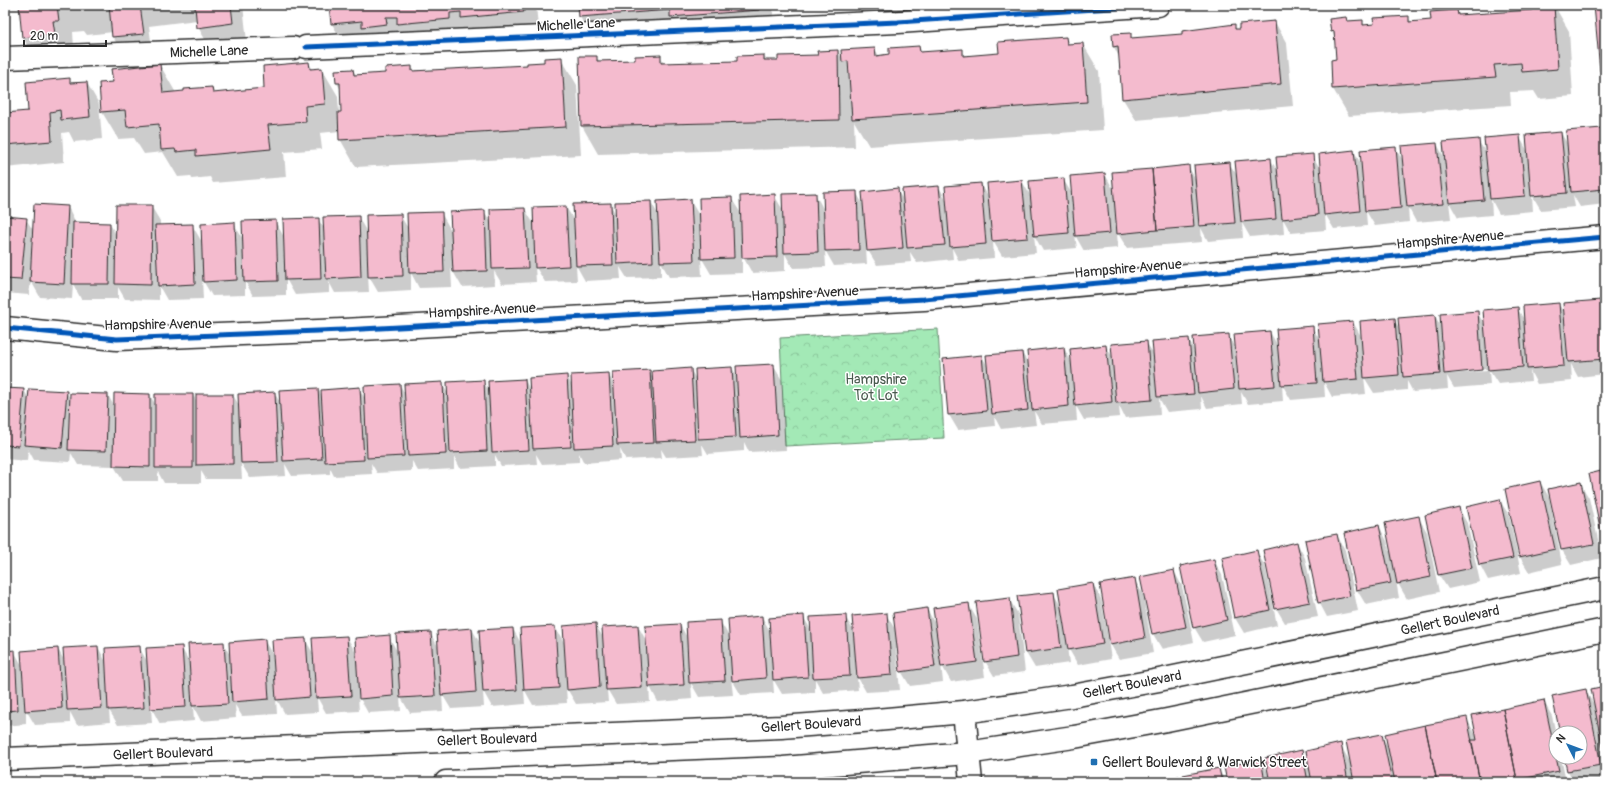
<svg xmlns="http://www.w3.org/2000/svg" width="1610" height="787" font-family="Pangolin,sans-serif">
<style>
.park{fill:url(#park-crowns);stroke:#678a70}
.shadow{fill:#0003;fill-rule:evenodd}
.building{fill:#f4bbce;stroke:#2b2b2b}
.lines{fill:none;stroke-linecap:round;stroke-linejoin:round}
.minor-casing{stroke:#2b2b2b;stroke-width:25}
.secondary-casing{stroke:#2b2b2b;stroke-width:25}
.minor{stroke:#fff;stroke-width:22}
.secondary{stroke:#fff;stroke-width:22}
.cycleway-casing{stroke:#fff;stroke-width:8}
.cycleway{stroke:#0057b8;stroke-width:5}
.poi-dot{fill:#1f6fb2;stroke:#fff;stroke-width:1.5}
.labels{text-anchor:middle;stroke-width:3;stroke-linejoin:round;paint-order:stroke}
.street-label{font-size:14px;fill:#2b2b2b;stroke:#fff}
.park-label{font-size:14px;fill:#495a4e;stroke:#fff}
.poi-label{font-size:14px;fill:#2b2b2b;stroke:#fff;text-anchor:start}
</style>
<defs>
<pattern id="park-crowns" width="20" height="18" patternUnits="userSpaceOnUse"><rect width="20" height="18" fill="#a3e9b6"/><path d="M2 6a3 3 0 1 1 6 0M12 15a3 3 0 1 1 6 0" fill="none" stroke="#8cc89d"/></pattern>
</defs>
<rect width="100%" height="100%" fill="#fff"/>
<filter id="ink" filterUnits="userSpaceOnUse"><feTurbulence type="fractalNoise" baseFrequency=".025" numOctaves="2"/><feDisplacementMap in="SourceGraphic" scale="8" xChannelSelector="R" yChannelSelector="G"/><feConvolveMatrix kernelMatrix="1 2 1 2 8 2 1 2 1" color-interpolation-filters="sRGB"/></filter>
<g filter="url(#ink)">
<!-- park -->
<path class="park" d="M 938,329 L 944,438 L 785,446 L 780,338 Z"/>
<!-- shadow -->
<path class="shadow" d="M 20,5 L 243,5 L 248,51 L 214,55 L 198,27 L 197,20 L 149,26 L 152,48 L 122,52 L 113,37 L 113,32 L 87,35 L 84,31 L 73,32 L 74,48 L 39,65 L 23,38 Z
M 330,5 L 536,5 L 539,39 L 348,51 L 332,24 Z
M 579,5 L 773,5 L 775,38 L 687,45 L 683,38 L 596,45 L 580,17 Z
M 873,5 L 935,5 L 936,11 L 880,16 Z
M 940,5 L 998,5 L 944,11 Z
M 1039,5 L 1212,5 L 1142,11 Z
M 1533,5 L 1554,5 L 1569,31 L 1573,96 L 1539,99 L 1534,91 L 1510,92 L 1511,105 L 1349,116 L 1333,89 L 1337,60 L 1335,38 L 1332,31 L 1346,18 L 1348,22 L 1362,21 L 1365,26 L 1408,17 L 1412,23 L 1432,21 L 1457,11 L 1460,16 L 1534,11 Z
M 1595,5 L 1605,5 L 1605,78 L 1601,71 Z
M 1275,22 L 1287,44 L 1293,106 L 1136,120 L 1123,99 L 1119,57 L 1114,47 L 1130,34 L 1133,39 L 1183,35 L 1234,25 L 1237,30 L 1241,30 Z
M 1066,38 L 1069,44 L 1083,44 L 1099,71 L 1103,130 L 869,146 L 854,121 L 855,147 L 598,154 L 582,126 L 596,57 L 600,62 L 636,61 L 660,56 L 665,64 L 738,62 L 764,56 L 767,61 L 819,56 L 838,51 L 843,61 L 875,49 L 879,56 L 890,55 L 919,47 L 922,53 L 962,50 L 966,57 L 1000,54 Z
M 561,58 L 577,85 L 581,155 L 356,167 L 340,139 L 340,131 L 320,133 L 322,149 L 284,152 L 286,177 L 213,183 L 210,177 L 192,179 L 191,176 L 178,177 L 163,152 L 144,154 L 134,138 L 118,139 L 102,112 L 114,83 L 160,65 L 176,93 L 211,88 L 215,94 L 265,89 L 309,63 L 313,70 L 322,69 L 338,96 L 339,113 L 342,113 L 341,90 L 337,83 L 336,71 L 353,70 L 356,75 L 386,74 L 412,67 L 415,72 L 528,66 Z
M 69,79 L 72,84 L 87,83 L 99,104 L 102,139 L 74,142 L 69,132 L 62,133 L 64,162 L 5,168 L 5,114 L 29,112 Z
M 1602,129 L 1605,134 L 1605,204 L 1580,207 L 1573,195 L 1575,207 L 1541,210 L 1532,195 L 1533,211 L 1499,214 L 1491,199 L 1492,215 L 1458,218 L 1449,202 L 1451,219 L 1416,222 L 1408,207 L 1409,222 L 1375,226 L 1366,211 L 1367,226 L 1334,229 L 1325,214 L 1326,230 L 1291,233 L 1283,219 L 1284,234 L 1250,237 L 1242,223 L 1243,238 L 1208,241 L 1201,228 L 1202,242 L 1127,248 L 1117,232 L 1118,248 L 1084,251 L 1075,235 L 1077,248 L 1043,251 L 1034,235 L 1036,253 L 1002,256 L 993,241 L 994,258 L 959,261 L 952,248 L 953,259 L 917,263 L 910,252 L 911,262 L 877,265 L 866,247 L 867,264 L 834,266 L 825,250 L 826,267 L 793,268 L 785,254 L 785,271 L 752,273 L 742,255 L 742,273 L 711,274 L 701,257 L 702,276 L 669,277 L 661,262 L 661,277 L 627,278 L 620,267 L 621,279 L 585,281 L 576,265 L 577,281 L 545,282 L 535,266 L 536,282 L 502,284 L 494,271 L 495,285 L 462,287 L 451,268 L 452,287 L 419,288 L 411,273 L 411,290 L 378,292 L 368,275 L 369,292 L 335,293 L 329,282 L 329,293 L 295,295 L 286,279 L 286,295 L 253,296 L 245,281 L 245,295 L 212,296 L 202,279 L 203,299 L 167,300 L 159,286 L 159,300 L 125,299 L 118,287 L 118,299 L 81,299 L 73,284 L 72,299 L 40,297 L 31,281 L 29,295 L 5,293 L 5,217 L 26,219 L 34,232 L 68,207 L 76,223 L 110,224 L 116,235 L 151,206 L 160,221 L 160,226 L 192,225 L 202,242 L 234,224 L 243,239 L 275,221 L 284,237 L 318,219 L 325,230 L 358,217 L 368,234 L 400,215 L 409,230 L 441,213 L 452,232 L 484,211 L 492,224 L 525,209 L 535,226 L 566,207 L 575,222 L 610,204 L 616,215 L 651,202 L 659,216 L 690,200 L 700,217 L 731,198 L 742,215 L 774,195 L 783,210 L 815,194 L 824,210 L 856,192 L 864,206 L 897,190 L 904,201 L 939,187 L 947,201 L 981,184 L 990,199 L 1022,181 L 1031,197 L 1063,179 L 1072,194 L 1105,174 L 1114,191 L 1188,166 L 1196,180 L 1229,163 L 1238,177 L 1270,159 L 1279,173 L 1312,155 L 1321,170 L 1354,151 L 1362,166 L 1395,148 L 1404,162 L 1437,144 L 1445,159 L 1478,140 L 1487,155 L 1519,136 L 1528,152 L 1561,133 L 1568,145 Z
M 1601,301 L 1605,309 L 1605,374 L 1578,377 L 1571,364 L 1572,381 L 1537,384 L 1530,371 L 1531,381 L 1498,384 L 1489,370 L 1490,385 L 1454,388 L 1447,376 L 1448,389 L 1413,392 L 1407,381 L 1407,390 L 1374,393 L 1364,377 L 1366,394 L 1332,397 L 1324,382 L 1325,397 L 1291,400 L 1282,384 L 1283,401 L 1248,404 L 1241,392 L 1242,404 L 1207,408 L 1201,396 L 1202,409 L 1167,412 L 1159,398 L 1160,415 L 1125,418 L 1119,406 L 1120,417 L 1084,420 L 1076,406 L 1077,421 L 1042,424 L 1034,411 L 1036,425 L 1001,429 L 994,416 L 995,426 L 958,430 L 949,415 L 982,356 L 989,369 L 1022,353 L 1030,366 L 1064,348 L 1072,363 L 1106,346 L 1113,358 L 1146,342 L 1155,356 L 1188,339 L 1195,351 L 1228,335 L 1236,348 L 1270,332 L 1279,348 L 1312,327 L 1321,342 L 1353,322 L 1362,338 L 1394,319 L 1400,330 L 1435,316 L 1442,328 L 1477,312 L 1486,327 L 1517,308 L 1525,321 L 1559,304 L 1565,316 ZM 1487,369 L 1487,371 L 1451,374 L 1451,372 Z
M 773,365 L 782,380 L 786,450 L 749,452 L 744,442 L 744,451 L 708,454 L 702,444 L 703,455 L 666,457 L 661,449 L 662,458 L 626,460 L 620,449 L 621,460 L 584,463 L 579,453 L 579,462 L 542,464 L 536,454 L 537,464 L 501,466 L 495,455 L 495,466 L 460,468 L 454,456 L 454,469 L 418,471 L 412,461 L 412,471 L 377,473 L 371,463 L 372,474 L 334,476 L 330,468 L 330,474 L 292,476 L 285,464 L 286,476 L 250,478 L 241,463 L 242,479 L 206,479 L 201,471 L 201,483 L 164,483 L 158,472 L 158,481 L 123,481 L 114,466 L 78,465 L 71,453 L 70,462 L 34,460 L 28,449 L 27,461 L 5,459 L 5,389 L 24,390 L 29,399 L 66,392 L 71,400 L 108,395 L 115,408 L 150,395 L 156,406 L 193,395 L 197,402 L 233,395 L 240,407 L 275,394 L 281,404 L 318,389 L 323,398 L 359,388 L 365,399 L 400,385 L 406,396 L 442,383 L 448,394 L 483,381 L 489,391 L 525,380 L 530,390 L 567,376 L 572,386 L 608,374 L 614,384 L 649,371 L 654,380 L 690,369 L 696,379 L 732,368 L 738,378 Z
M 1540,482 L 1549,497 L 1562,564 L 1529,572 L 1520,557 Z
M 1580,483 L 1589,498 L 1602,558 L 1571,565 L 1562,550 L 1549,489 Z
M 1500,501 L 1509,515 L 1521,573 L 1488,580 L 1480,565 L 1467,507 Z
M 1459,509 L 1467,523 L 1480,582 L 1448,589 L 1439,575 Z
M 1418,517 L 1427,532 L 1439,592 L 1407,599 L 1396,580 L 1399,598 L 1366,605 L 1357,590 L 1345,534 L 1379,526 L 1387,541 L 1389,551 L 1391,551 Z
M 1337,535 L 1345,550 L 1358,611 L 1327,617 L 1319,602 Z
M 1297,543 L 1305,558 L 1318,617 L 1285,623 L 1276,608 Z
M 1256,551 L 1265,566 L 1277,625 L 1244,633 L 1235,618 Z
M 1214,560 L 1222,575 L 1235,635 L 1203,642 L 1194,627 Z
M 1174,571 L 1182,586 L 1194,642 L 1162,649 L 1153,634 L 1142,578 Z
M 1134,579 L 1143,594 L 1153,653 L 1119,659 L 1108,640 L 1111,659 L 1078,665 L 1067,646 L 1069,663 L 1035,668 L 1026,653 L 1053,593 L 1062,608 L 1093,584 L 1101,599 L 1108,638 L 1110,637 Z
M 1009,599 L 1018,614 L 1025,672 L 994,676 L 985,661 Z
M 968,604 L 977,619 L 985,677 L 951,682 L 941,664 L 943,682 L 910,686 L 901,671 L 898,649 L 896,649 L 900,690 L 866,692 L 857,676 L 858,690 L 823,693 L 815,679 L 815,692 L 782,694 L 773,679 L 774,693 L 741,695 L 731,678 L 733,695 L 699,697 L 691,683 L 692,699 L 658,702 L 649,685 L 650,702 L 616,704 L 607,689 L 608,702 L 576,704 L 566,687 L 567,703 L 533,705 L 524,689 L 525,704 L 492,707 L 483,691 L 484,707 L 451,709 L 442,694 L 443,711 L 410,713 L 400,696 L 401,711 L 368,713 L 358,695 L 359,711 L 326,713 L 317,697 L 318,712 L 285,714 L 276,698 L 277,714 L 242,716 L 235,705 L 236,718 L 201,721 L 193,706 L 194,721 L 160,724 L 151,707 L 152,723 L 118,725 L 109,710 L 110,722 L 77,725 L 70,712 L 70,723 L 35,725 L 26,710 L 26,724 L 5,726 L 5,652 L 14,651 L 23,667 L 58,649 L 65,662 L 98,647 L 106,662 L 139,647 L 148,663 L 181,647 L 190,663 L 223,643 L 230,655 L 264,640 L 274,657 L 305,639 L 314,655 L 347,637 L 357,655 L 389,637 L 398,653 L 430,633 L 439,648 L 472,629 L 481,645 L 513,629 L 522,645 L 555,627 L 565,644 L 595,624 L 604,639 L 638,626 L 647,642 L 680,625 L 688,639 L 720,621 L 730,638 L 762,617 L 771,633 L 803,616 L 811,630 L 845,616 L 854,632 L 886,614 L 896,631 L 927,609 L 936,626 Z
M 1605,687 L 1605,780 L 1596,782 L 1574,782 L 1568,771 L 1565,757 L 1580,757 L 1580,733 L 1561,733 L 1585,690 L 1595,706 Z
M 1544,702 L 1552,716 L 1556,734 L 1556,757 L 1561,757 L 1566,782 L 1266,782 L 1265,775 L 1263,775 L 1264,782 L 1228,782 L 1261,760 L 1269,775 L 1301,751 L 1309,765 L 1340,744 L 1350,762 L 1381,735 L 1388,747 L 1466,718 L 1477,737 Z
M 1218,769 L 1226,782 L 1185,782 Z"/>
<!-- building -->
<path class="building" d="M 19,5 L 57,5 L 59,21 L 53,21 L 55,34 L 22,38 Z
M 70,5 L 95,5 L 70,8 Z
M 109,5 L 140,5 L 144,34 L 112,37 Z
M 190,5 L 231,5 L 233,23 L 197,28 L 195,7 L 190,7 Z
M 329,5 L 523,5 L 524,12 L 461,18 L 461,12 L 450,13 L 450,19 L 397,24 L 397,17 L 386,17 L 387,24 L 362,27 L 362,21 L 331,24 Z
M 578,5 L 760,5 L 760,10 L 670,17 L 670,10 L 579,17 Z
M 1532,5 L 1554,5 L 1558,69 L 1522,72 L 1521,63 L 1494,65 L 1496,77 L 1332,89 L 1331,60 L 1336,59 L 1334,31 L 1331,32 L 1329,19 L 1346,17 L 1347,21 L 1363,20 L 1363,25 L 1374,24 L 1373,18 L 1409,16 L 1409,22 L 1431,20 L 1430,12 L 1457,10 L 1458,15 L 1533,10 Z
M 1594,5 L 1605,5 L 1605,70 L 1600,71 Z
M 1275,21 L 1281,84 L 1122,99 L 1118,46 L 1113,47 L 1112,34 L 1131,33 L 1131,38 L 1182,34 L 1182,31 L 1235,24 L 1235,29 L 1239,29 L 1239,24 Z
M 1066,37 L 1067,44 L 1083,43 L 1087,102 L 852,119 L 848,61 L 842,62 L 841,50 L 875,48 L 876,56 L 889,54 L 889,48 L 919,46 L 920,52 L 963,49 L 963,56 L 999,53 L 998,42 Z
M 838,50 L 839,120 L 581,126 L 579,56 L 597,56 L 597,61 L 635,60 L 635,56 L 661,55 L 661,63 L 737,61 L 737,56 L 764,55 L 764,60 L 778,60 L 778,56 L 818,55 L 817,51 Z
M 562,57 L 566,127 L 339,140 L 338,112 L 341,112 L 340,83 L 336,83 L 335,70 L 353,69 L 354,75 L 385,73 L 385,68 L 412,66 L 412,71 L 527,65 L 527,63 L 544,62 L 544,58 Z
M 309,62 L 310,69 L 322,68 L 325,104 L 305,106 L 306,122 L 268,125 L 271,149 L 196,156 L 196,150 L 176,152 L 175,149 L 161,150 L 159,124 L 127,127 L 125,110 L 101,112 L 99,83 L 113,82 L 111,69 L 160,64 L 163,93 L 184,91 L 184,89 L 212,87 L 213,93 L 264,88 L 263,66 Z
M 70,78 L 70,83 L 87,82 L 90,117 L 61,120 L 60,110 L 50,112 L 52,141 L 5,145 L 5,113 L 28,111 L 26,82 Z
M 1602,128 L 1605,156 L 1605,189 L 1571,192 L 1566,131 Z
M 1561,132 L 1567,193 L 1531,196 L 1526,135 Z
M 1520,135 L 1525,196 L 1490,199 L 1484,138 Z
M 1479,139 L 1484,200 L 1449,203 L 1443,142 Z
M 1437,143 L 1443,204 L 1407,207 L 1401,146 Z
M 1396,147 L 1401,208 L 1365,211 L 1360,150 Z
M 1354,150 L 1360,211 L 1324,215 L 1319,154 Z
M 1313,154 L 1318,215 L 1282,219 L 1276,157 Z
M 1271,158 L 1276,219 L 1241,222 L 1235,161 Z
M 1230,162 L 1235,223 L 1199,226 L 1194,165 Z
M 1189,165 L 1194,227 L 1157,230 L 1152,169 Z
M 1152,169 L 1157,230 L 1117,234 L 1112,172 Z
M 1105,173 L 1110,233 L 1075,236 L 1070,176 Z
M 1064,178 L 1069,233 L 1034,236 L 1029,181 Z
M 1022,180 L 1028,238 L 992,241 L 987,183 Z
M 981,183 L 986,244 L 950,247 L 945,186 Z
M 939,186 L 945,245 L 907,248 L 902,189 Z
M 898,188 L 903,248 L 867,251 L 862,192 Z
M 857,191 L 859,250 L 825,251 L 823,192 Z
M 816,193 L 818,252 L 784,253 L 782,194 Z
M 775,194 L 777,257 L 742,258 L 740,196 Z
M 732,197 L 734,258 L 701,259 L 699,198 Z
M 691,199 L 694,261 L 660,262 L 657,201 Z
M 651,201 L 653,262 L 617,264 L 615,202 Z
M 611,203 L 613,265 L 576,266 L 573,204 Z
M 34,204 L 68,206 L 64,284 L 30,282 Z
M 116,205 L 152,205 L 151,285 L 115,284 Z
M 566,206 L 569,266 L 535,268 L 533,207 Z
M 525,208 L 528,268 L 492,269 L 490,209 Z
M 485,210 L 487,271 L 453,272 L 450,212 Z
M 442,212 L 444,272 L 409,273 L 407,213 Z
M 401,214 L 403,276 L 368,277 L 366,215 Z
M 5,216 L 27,218 L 21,280 L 5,279 Z
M 359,216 L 361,277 L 326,279 L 323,217 Z
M 319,218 L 321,279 L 285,280 L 283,219 Z
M 276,220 L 278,281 L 244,282 L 242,221 Z
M 73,222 L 110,223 L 109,284 L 72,284 Z
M 235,222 L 237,280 L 203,282 L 201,224 Z
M 193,224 L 195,284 L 158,286 L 155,225 Z
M 1601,300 L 1605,359 L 1568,362 L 1563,303 Z
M 1559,303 L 1564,366 L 1527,369 L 1523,306 Z
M 1518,307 L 1523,367 L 1488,370 L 1483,310 Z
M 1478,311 L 1482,370 L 1444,374 L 1440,314 Z
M 1435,315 L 1440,374 L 1403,377 L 1398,318 Z
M 1395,318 L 1399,375 L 1364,378 L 1360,321 Z
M 1353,321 L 1358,379 L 1323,382 L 1318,324 Z
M 1313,326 L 1317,383 L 1281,385 L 1276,329 Z
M 1270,331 L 1275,386 L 1239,389 L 1234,334 Z
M 1229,334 L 1234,389 L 1198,393 L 1193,337 Z
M 1189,338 L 1194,394 L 1157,397 L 1152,341 Z
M 1147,341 L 1152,400 L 1116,403 L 1111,344 Z
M 1106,345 L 1112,402 L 1075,406 L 1070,349 Z
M 1064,347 L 1069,406 L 1032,410 L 1027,351 Z
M 1022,352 L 1028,410 L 992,414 L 986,355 Z
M 982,355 L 987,411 L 948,415 L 943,359 Z
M 774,364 L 778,435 L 740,438 L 736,366 Z
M 732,367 L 736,437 L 698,439 L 695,369 Z
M 691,368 L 695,440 L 656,442 L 652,371 Z
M 650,370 L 654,443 L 617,445 L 613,372 Z
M 609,373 L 613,446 L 574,448 L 571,375 Z
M 567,375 L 571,447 L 533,449 L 529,378 Z
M 525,379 L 529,450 L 492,452 L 488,381 Z
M 484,380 L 487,451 L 450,453 L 447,382 Z
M 443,382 L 446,454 L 408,456 L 404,384 Z
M 400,384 L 404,456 L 367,458 L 364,386 Z
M 360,387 L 364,460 L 325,462 L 321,390 Z
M 5,388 L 24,389 L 19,446 L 5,445 Z
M 318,388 L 322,459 L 283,461 L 279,390 Z
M 29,389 L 67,391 L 62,448 L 24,445 Z
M 275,392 L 278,462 L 241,463 L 238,394 Z
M 70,393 L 108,394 L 106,451 L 68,450 Z
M 114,393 L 150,394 L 150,467 L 113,466 Z
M 155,394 L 193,394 L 193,468 L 155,468 Z
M 196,394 L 233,394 L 233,464 L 196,465 Z
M 1605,470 L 1605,542 L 1603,542 L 1589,474 Z
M 1540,481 L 1555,549 L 1519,557 L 1505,489 Z
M 1581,482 L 1594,544 L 1561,550 L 1548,489 Z
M 1500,499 L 1513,558 L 1479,565 L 1466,507 Z
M 1459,507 L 1472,568 L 1438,575 L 1425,515 Z
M 1419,516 L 1431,577 L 1397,584 L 1385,523 Z
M 1379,525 L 1391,583 L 1356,590 L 1344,533 Z
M 1337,534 L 1350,596 L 1318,603 L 1305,540 Z
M 1297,542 L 1310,602 L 1275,609 L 1263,550 Z
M 1257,550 L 1270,610 L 1234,618 L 1222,558 Z
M 1214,559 L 1227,620 L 1193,628 L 1180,566 Z
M 1174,570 L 1186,627 L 1152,634 L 1140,577 Z
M 1135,578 L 1145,638 L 1110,645 L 1100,584 Z
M 1093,583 L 1103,644 L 1068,650 L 1058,589 Z
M 1054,592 L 1061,648 L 1025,653 L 1017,596 Z
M 1010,598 L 1017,657 L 984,662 L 976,602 Z
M 969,603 L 977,662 L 941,667 L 933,608 Z
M 927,608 L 935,667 L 900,672 L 893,613 Z
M 887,613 L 892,675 L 857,678 L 852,616 Z
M 804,615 L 808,677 L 773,680 L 769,618 Z
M 846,615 L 850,676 L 813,678 L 810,617 Z
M 762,616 L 766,678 L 732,681 L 728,619 Z
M 721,620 L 725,681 L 689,683 L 686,622 Z
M 596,623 L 600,687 L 567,690 L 563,626 Z
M 680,624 L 684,685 L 649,687 L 645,626 Z
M 638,625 L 642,688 L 606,690 L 602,627 Z
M 555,626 L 559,688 L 524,690 L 520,628 Z
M 472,628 L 476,692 L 441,695 L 437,631 Z
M 513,628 L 517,690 L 483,692 L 479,630 Z
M 431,632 L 435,696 L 400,698 L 396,634 Z
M 390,635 L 393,696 L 359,699 L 355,638 Z
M 347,636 L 351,696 L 316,698 L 312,638 Z
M 306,638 L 310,697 L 276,700 L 272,640 Z
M 265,639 L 269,699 L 232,702 L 229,642 Z
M 224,642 L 228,704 L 192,706 L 188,644 Z
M 98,646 L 102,708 L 67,710 L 63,648 Z
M 140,646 L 144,708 L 108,710 L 105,648 Z
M 182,646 L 186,707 L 150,709 L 146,648 Z
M 58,648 L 62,708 L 25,711 L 21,651 Z
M 15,650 L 18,710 L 5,711 L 5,651 Z
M 1605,686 L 1605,760 L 1591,689 Z
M 1586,689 L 1601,765 L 1567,771 L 1564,757 L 1580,757 L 1580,733 L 1560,733 L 1552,696 Z
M 1544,700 L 1559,771 L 1517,780 L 1503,709 Z
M 1503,709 L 1517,780 L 1507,782 L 1480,782 L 1471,740 L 1477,740 L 1472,715 Z
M 1467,717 L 1480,782 L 1437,782 L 1425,725 Z
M 1425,725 L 1437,782 L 1395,782 L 1385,734 Z
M 1382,734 L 1392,782 L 1354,782 L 1346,741 Z
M 1341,743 L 1348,782 L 1312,782 L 1306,751 Z
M 1302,750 L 1308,782 L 1270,782 L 1265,758 Z
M 1261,759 L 1265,782 L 1227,782 L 1224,767 Z
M 1219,768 L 1222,782 L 1184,782 L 1183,775 Z
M 1179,776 L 1181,782 L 1149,782 Z"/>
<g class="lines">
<!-- minor casing -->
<g class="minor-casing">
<path id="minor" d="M 306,47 L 898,22 L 1158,5
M 5,58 L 293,48
M 5,328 L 117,339 L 343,330 L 924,299 L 1605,237
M 964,712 L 971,782"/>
</g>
<!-- secondary casing -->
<g class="secondary-casing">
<path id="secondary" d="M 5,759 L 781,727 L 876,720 L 964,712 L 1072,696 L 1159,680 L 1605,588
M 446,782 L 783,768 L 967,753 L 1074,737 L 1167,720 L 1605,630"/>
</g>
<!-- minor -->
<use href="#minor" class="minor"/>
<!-- secondary -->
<use href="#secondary" class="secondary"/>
<!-- cycleway casing -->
<g class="cycleway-casing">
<path id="cycleway" d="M 306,47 L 898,22 L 1158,5
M 5,328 L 117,339 L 343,330 L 924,299 L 1605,237"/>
</g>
<!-- cycleway -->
<use href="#cycleway" class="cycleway"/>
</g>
</g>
<!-- markers -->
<rect class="poi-dot" x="1090" y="758" width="8" height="8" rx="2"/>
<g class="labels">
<!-- street labels -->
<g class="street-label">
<text transform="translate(576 24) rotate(-3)" y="5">Michelle Lane</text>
<text transform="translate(209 51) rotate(-2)" y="5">Michelle Lane</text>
<text transform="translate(1450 239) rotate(-5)" y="5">Hampshire Avenue</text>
<text transform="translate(1128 268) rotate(-5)" y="5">Hampshire Avenue</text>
<text transform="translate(805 293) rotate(-3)" y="5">Hampshire Avenue</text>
<text transform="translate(482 310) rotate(-3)" y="5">Hampshire Avenue</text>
<text transform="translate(158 324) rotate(-1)" y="5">Hampshire Avenue</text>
<text transform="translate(1450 620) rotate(-12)" y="5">Gellert Boulevard</text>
<text transform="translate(1132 684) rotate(-11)" y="5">Gellert Boulevard</text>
<text transform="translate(811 724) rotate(-4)" y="5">Gellert Boulevard</text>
<text transform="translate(487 739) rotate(-2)" y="5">Gellert Boulevard</text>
<text transform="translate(163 753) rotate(-2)" y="5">Gellert Boulevard</text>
</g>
<!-- park labels -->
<g class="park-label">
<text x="876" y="384">Hampshire<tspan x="876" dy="16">Tot Lot</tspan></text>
</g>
<!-- poi labels -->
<g class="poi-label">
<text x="1102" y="767">Gellert Boulevard &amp; Warwick Street</text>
</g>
</g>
<!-- margin -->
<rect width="1610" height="787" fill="none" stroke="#fff" stroke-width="20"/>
<rect x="10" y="10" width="1590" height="767" fill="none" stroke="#2b2b2b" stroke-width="1.5" filter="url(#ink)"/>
<!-- north arrow -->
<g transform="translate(1568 745) rotate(312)"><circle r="19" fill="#ffffff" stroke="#aaaaaa"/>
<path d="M0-3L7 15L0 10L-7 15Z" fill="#1f6fb2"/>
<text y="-6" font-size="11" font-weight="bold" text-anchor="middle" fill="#2b2b2b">N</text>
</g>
<!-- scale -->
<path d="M24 40v6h82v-6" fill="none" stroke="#2b2b2b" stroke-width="2"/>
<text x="30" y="40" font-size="12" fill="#2b2b2b" stroke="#ffffff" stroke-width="3" paint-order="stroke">20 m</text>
</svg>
